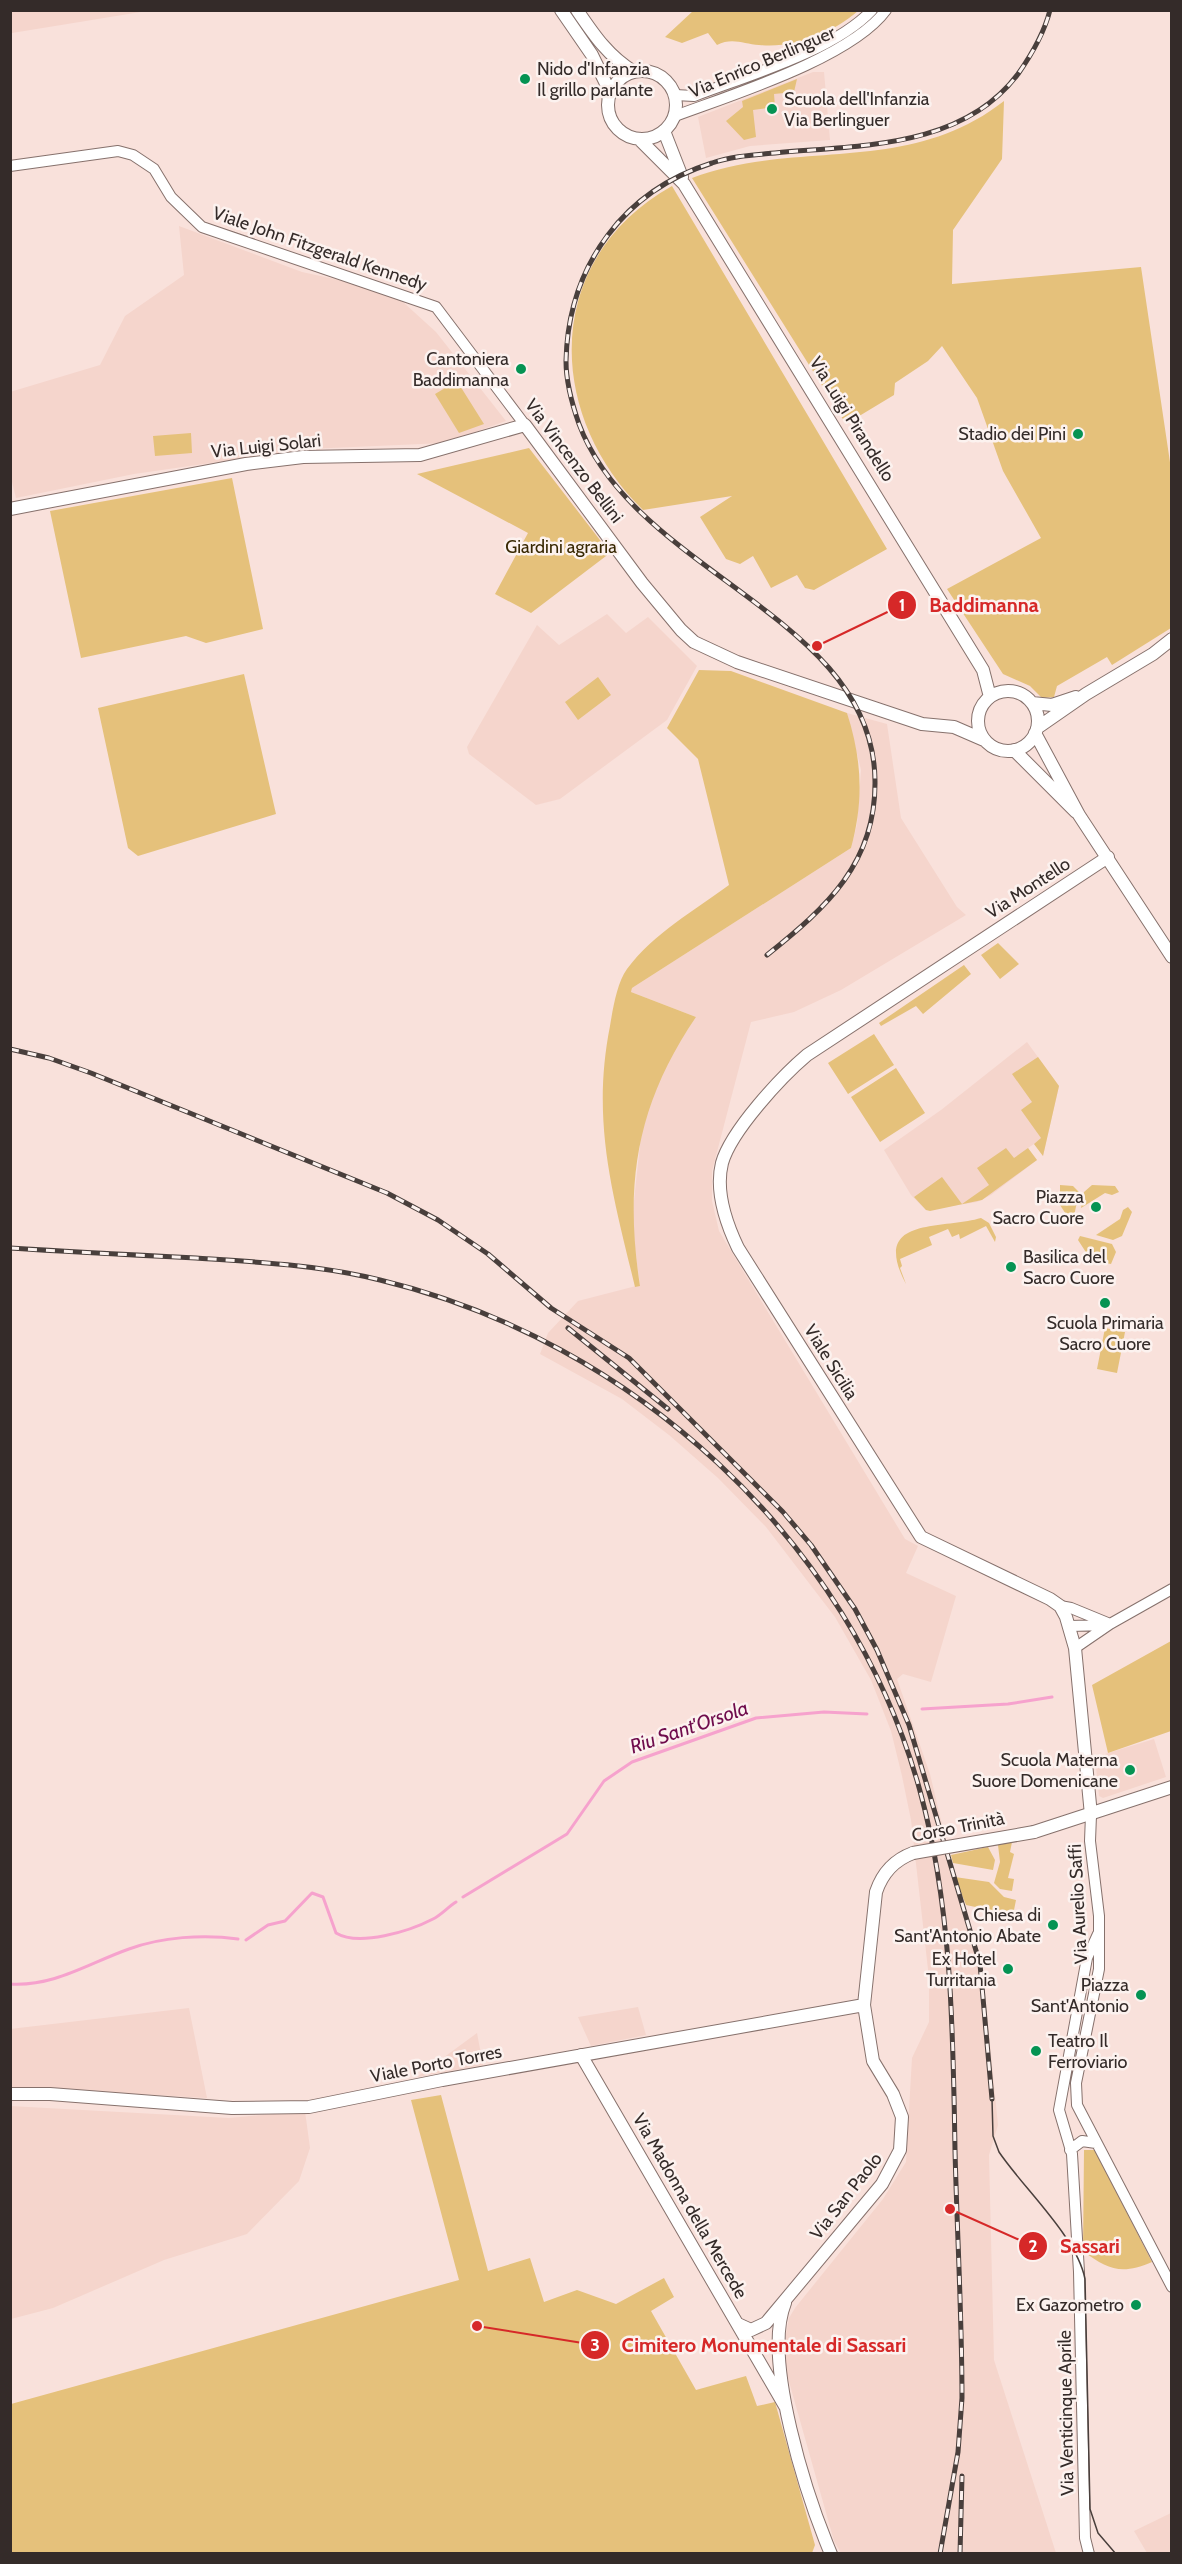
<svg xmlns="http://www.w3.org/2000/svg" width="1182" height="2564" font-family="Cabin,sans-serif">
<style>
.built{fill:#f5d5cc}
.green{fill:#e5c17b}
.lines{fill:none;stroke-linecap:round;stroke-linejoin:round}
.stream{stroke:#f6a2cd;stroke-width:3}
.tertiary-casing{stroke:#86716c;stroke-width:12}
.secondary-casing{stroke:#86716c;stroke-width:14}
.tertiary{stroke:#fff;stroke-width:10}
.secondary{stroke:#fff;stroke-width:12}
.tram{stroke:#493f3c;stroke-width:1.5}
.rail-casing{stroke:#493f3c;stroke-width:5}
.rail{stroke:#fcf2ef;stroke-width:3;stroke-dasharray:9;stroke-linecap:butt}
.secondary-bridge-casing{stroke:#86716c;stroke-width:14;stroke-linecap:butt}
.secondary-bridge{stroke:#fff;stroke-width:12}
.poi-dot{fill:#059353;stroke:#fcf2ef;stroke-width:2}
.labels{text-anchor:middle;stroke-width:5;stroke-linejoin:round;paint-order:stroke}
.street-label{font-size:18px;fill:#342b29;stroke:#fcf2ef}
.poi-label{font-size:18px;fill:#342b29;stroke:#fcf2ef;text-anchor:end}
.park-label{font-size:18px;fill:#372701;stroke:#fcf2ef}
.water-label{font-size:20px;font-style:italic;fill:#6f0c4c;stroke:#fcf2ef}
.leader{fill:none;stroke:#d62828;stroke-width:2}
.callout-dot{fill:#d62828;stroke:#fcf2ef;stroke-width:2}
.mark-label{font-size:18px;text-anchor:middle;font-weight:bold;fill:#fff}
.callout-label{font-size:20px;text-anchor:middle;font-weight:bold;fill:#d62828;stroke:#fcf2ef;stroke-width:5;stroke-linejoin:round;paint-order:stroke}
</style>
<rect width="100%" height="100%" fill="#f9e1db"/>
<!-- built -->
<path class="built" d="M 10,11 L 11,10 L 147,11 L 12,33 Z
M 813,72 L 824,72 L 830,140 L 750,146 L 706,158 L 698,117 Z
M 179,226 L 302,272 L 367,286 L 403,302 L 436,332 L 506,421 L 444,443 L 308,449 L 134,474 L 16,498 L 11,478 L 10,392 L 100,365 L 125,316 L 184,275 Z
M 607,614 L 626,633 L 648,617 L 697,666 L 667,720 L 560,799 L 536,805 L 469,754 L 467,747 L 537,625 L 559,645 Z
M 847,713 L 887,724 L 901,818 L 957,907 L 966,915 L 841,990 L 794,1012 L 751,1022 L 712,1171 L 712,1201 L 719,1231 L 905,1539 L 918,1546 L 906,1573 L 956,1596 L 931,1682 L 903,1674 L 897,1679 L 930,1774 L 955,1879 L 983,1974 L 998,2125 L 989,2155 L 994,2360 L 1056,2553 L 841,2553 L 834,2541 L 786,2371 L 785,2340 L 789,2318 L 795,2308 L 883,2199 L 906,2162 L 912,2058 L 929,2022 L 929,1978 L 911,1820 L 902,1776 L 891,1731 L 871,1680 L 835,1617 L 766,1527 L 718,1478 L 669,1435 L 622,1399 L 540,1354 L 548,1333 L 578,1301 L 640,1285 L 633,1234 L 633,1210 L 641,1135 L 651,1099 L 672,1053 L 696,1017 L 631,992 L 632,988 L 851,848 L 857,824 L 861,770 Z
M 1027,1042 L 1059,1086 L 1043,1156 L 1034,1144 L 1028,1148 L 1037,1160 L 991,1195 L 977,1202 L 926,1210 L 911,1195 L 884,1150 L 941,1110 Z
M 1154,1739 L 1166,1777 L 1103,1798 L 1099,1796 L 1095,1757 Z
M 638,2007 L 646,2035 L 591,2046 L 578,2017 Z
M 189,2008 L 207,2098 L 70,2090 L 11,2092 L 10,2029 Z
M 477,2033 L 483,2065 L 417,2077 Z
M 10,2106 L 229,2118 L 305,2111 L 310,2148 L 299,2181 L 247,2234 L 164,2260 L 53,2308 L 11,2319 Z
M 1171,2513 L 1171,2553 L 1147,2553 L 1134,2531 Z"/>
<!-- green -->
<path class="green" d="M 693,11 L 693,10 L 858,11 C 829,35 797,48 759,45 C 744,44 732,37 717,45 L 708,33 L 682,43 L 665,37 Z
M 797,79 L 794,92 L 774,94 L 775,107 L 753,110 L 756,137 L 744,140 L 726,121 L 743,107 L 742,101 Z
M 1004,101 L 1002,159 L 953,230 L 952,284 L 1141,267 L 1171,469 L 1171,628 L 1112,665 L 1107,657 L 1057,686 L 1054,697 L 1042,698 L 1030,686 L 1003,674 L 947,589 L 1041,538 L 1003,471 L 977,398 L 942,346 L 928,361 L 895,383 L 894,395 L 846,424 L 692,178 C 797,138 907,177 1004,101 Z
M 672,186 L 887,549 L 814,590 L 805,588 L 797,575 L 771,588 L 753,556 L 740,564 L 726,559 L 700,517 L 732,496 L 643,510 C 544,413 543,258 672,186 Z
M 457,381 L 484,424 L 459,433 L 435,394 Z
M 191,433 L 192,453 L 155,456 L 153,436 Z
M 529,448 L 610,553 L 531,613 L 495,594 L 528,533 L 417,474 Z
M 232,478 L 263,629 L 206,643 L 186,636 L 81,658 L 50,511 Z
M 699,670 L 731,671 L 847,713 C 862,760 864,800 851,848 L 632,988 L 631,992 L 696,1017 C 637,1104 624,1182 640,1286 L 635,1287 C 613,1195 591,1122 610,1026 C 613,1008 617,983 627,969 C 654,933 694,911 729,885 L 698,759 L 667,728 Z
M 244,674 L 276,814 L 138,856 L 128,848 L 98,708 Z
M 598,677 L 611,695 L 578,720 L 565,702 Z
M 998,943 L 1019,964 L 1000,979 L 981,955 Z
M 964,965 L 971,974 L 923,1014 L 916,1006 L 881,1026 L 879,1023 Z
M 874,1034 L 894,1065 L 848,1094 L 828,1063 Z
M 1038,1057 L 1059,1086 L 1043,1156 L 1034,1144 L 1041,1138 L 1021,1110 L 1032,1102 L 1012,1074 Z
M 896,1068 L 925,1113 L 880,1142 L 851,1097 Z
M 1006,1148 L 1014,1158 L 1028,1148 L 1037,1160 L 982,1200 L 930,1211 L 926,1210 L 914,1197 L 942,1177 L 962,1204 L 989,1185 L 977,1168 Z
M 1060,1185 L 1073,1186 L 1079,1192 L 1073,1221 L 1071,1222 L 1060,1205 Z
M 1092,1185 L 1115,1186 L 1119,1192 L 1112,1195 L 1105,1193 L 1081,1208 L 1084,1192 Z
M 1128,1207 L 1132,1212 L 1122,1236 L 1113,1240 L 1096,1235 L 1120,1219 L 1123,1210 Z
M 981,1218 L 989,1223 L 996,1237 L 995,1242 L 986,1226 L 960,1239 L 959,1234 L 952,1237 L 948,1229 L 929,1237 L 932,1245 L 900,1259 L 902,1266 L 900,1268 L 906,1284 C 870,1216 940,1230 981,1218 Z
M 1080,1236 L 1112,1244 L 1116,1252 L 1111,1264 L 1091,1260 L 1078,1240 Z
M 1105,1328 L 1125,1332 L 1117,1373 L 1097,1369 Z
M 1171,1641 L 1171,1731 L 1108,1753 L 1092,1685 Z
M 1012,1842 L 1010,1852 L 1014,1854 L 1008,1878 L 1014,1879 L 1012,1891 L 1000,1889 L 994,1883 L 1000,1862 L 998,1845 Z
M 988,1847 L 995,1860 L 993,1870 L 953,1863 L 951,1855 Z
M 955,1877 L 989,1882 L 1004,1897 L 1016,1900 L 1013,1915 L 966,1905 Z
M 441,2095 L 488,2271 L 530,2258 L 544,2302 L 577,2290 L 616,2304 L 664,2278 L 674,2297 L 651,2311 L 696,2390 L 746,2376 L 757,2406 L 775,2402 L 815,2545 L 812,2553 L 11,2553 L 11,2404 L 459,2280 L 411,2100 Z
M 1084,2150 L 1095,2150 L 1152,2262 C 1122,2275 1108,2270 1083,2251 Z"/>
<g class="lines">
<!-- stream -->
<path class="stream" d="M 922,1709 L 1008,1704 L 1052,1697
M 463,1897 L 567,1834 L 604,1781 L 632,1762 L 756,1718 L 824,1712 L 867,1714
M 246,1940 L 268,1925 L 285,1921 L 312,1893 L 323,1897 L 336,1933 C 359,1947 410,1931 433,1919 C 441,1915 448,1907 456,1902
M 10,1984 C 54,1987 89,1963 129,1949 C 161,1937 204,1934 238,1939"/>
<!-- tertiary casing -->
<g class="tertiary-casing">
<path id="tertiary" d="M 675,95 L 694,96 C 746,76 834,51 872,10
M 675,116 C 731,95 851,58 886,10
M 10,166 L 118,151 L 133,155 L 154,169 L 171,197 L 202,227 L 436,307 L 525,425
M 1060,1606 L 1071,1608 L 1110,1624
M 1070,1626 L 1107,1625
M 1075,1648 L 1110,1624 L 1172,1589
M 1091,1815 L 1090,1841 L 1099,1916 L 1099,1969 L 1076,2083 L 1077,2105 L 1172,2287
M 1070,2150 L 1082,2141 L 1096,2143
M 1089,2554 L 1085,2538 L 1079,2272 L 1072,2154 L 1059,2110 L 1087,1958 L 1098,1934"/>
</g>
<!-- secondary casing -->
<g class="secondary-casing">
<path id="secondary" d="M 561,10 L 592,55 L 610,92
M 577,10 C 594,35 608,56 634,72
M608 105a34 34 0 1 1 68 0a34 34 0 1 1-68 0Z
M 664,131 L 682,177
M 639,139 L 684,184 L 983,670 L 990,697
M 10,509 L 246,464 L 303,457 L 420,455 L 525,425 L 642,583 L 681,630 L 694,642 L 737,662 L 922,724 L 954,727 L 984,740
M978 721a30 30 0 1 1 60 0a30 30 0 1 1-60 0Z
M 1032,703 L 1052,705 L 1076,697
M 1037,728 L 1086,694 L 1153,654 L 1172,639
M 1035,733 L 1079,815 L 1172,957
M 1014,750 L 1076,812
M 1091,1815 L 1075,1648 L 1066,1617 L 1060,1606 L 1050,1599 L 921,1537 L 738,1248 C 726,1223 715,1191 722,1163 C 731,1131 781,1077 807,1055 L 1108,857
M 1034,1832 L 1172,1787
M 581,2055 L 785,2406
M 10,2094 L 50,2094 L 232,2108 L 309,2107 L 442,2080 L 864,2005
M 785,2303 C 762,2360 807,2497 831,2554
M 738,2324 L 751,2330 L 766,2323 L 882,2184 L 900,2150 L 902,2117 L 893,2094 L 873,2061 L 864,2005 L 876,1892 C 882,1874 894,1860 913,1853"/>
</g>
<!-- tertiary -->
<use href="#tertiary" class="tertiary"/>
<!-- secondary -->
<use href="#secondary" class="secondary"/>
<!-- tram -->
<path class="tram" d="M 992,2099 L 993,2136 L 999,2152 C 1024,2189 1077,2237 1085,2279 L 1090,2509 L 1098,2533 L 1116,2554"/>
<!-- rail casing -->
<g class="rail-casing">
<path id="rail" d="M 767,955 C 827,907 876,863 875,781 C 874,616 635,574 579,424 C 572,404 566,382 566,361 C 567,315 580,272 608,235 C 634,200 671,176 712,163 C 732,156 754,155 775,153 C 859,145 962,149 1018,74 C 1032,54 1044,34 1050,10
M 10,1049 L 49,1058 L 91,1073 L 387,1193 L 438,1220 L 488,1254 L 551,1308 L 629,1358 L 783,1512 L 811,1545 L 855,1609 L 877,1650 L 909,1725 L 980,1964 L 992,2099
M 10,1248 C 72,1252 134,1255 196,1258 C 257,1262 320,1265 380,1280 C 631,1340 851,1539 920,1791 C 952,1908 953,2030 955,2150 C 957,2233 962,2316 962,2398 L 958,2452 L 940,2554
M 568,1328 L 668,1409
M 960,2554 L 962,2476"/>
</g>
<!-- rail -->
<use href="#rail" class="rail"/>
<!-- secondary-bridge casing -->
<g class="secondary-bridge-casing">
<path id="secondary-bridge" d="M 913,1853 L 1034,1832"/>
</g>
<!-- secondary-bridge -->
<use href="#secondary-bridge" class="secondary-bridge"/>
</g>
<!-- markers -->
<g class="poi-dot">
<circle cx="525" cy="79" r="6"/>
<circle cx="772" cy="109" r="6"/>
<circle cx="521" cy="369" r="6"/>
<circle cx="1078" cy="434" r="6"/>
<circle cx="1096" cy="1207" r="6"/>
<circle cx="1011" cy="1267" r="6"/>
<circle cx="1105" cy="1303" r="6"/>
<circle cx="1130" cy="1770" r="6"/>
<circle cx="1053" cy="1925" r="6"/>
<circle cx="1008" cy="1969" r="6"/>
<circle cx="1141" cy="1995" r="6"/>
<circle cx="1036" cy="2051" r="6"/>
<circle cx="1136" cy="2305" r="6"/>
</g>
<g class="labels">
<!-- street labels -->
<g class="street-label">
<text transform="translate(762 62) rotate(-23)" y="6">Via Enrico Berlinguer</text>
<text transform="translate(320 249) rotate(19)" y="6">Viale John Fitzgerald Kennedy</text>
<text transform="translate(852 419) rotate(58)" y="6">Via Luigi Pirandello</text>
<text transform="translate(266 446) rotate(-6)" y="6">Via Luigi Solari</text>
<text transform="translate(574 461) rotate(53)" y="6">Via Vincenzo Bellini</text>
<text transform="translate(1028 888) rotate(-33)" y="6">Via Montello</text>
<text transform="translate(831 1362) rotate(58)" y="6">Viale Sicilia</text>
<text transform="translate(958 1827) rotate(-11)" y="6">Corso Trinità</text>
<text transform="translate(1078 1904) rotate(-93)" y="6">Via Aurelio Saffi</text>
<text transform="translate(436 2064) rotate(-11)" y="6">Viale Porto Torres</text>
<text transform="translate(846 2196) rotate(-52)" y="6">Via San Paolo</text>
<text transform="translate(690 2206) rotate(60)" y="6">Via Madonna della Mercede</text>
<text transform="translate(1066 2413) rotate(-91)" y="6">Via Venticinque Aprile</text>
</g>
<!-- poi labels -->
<g class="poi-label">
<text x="537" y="75" text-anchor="start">Nido d'Infanzia<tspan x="537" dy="21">Il grillo parlante</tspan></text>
<text x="784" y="105" text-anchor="start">Scuola dell'Infanzia<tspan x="784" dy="21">Via Berlinguer</tspan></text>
<text x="509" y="365">Cantoniera<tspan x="509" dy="21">Baddimanna</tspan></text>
<text x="1066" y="440">Stadio dei Pini</text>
<text x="1084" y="1203">Piazza<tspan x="1084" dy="21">Sacro Cuore</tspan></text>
<text x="1023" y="1263" text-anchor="start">Basilica del<tspan x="1023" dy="21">Sacro Cuore</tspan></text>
<text x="1105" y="1329" text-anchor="middle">Scuola Primaria<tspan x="1105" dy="21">Sacro Cuore</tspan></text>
<text x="1118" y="1766">Scuola Materna<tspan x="1118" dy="21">Suore Domenicane</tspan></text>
<text x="1041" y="1921">Chiesa di<tspan x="1041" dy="21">Sant'Antonio Abate</tspan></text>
<text x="996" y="1965">Ex Hotel<tspan x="996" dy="21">Turritania</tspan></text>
<text x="1129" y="1991">Piazza<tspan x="1129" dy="21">Sant'Antonio</tspan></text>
<text x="1048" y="2047" text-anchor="start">Teatro Il<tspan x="1048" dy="21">Ferroviario</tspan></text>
<text x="1124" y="2311">Ex Gazometro</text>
</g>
<!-- park labels -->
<g class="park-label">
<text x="561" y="553">Giardini agraria</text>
</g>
<!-- water labels -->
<g class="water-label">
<text transform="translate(689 1727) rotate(-19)" y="7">Riu Sant'Orsola</text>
</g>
</g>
<!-- callouts -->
<path class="leader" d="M817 646L902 605M950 2209L1033 2246M477 2326L595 2345"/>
<g class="callout-dot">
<circle cx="817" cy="646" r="6"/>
<circle cx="950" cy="2209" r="6"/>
<circle cx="477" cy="2326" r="6"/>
<circle cx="902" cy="605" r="15"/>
<circle cx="1033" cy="2246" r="15"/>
<circle cx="595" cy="2345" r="15"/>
</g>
<g class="mark-label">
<text x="902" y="611">1</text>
<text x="1033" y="2252">2</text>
<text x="595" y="2351">3</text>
</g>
<g class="callout-label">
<text x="984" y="612">Baddimanna</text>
<text x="1090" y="2253">Sassari</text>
<text x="764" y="2352">Cimitero Monumentale di Sassari</text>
</g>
<!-- border -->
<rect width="1182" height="2564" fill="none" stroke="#342b29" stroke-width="24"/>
</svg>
